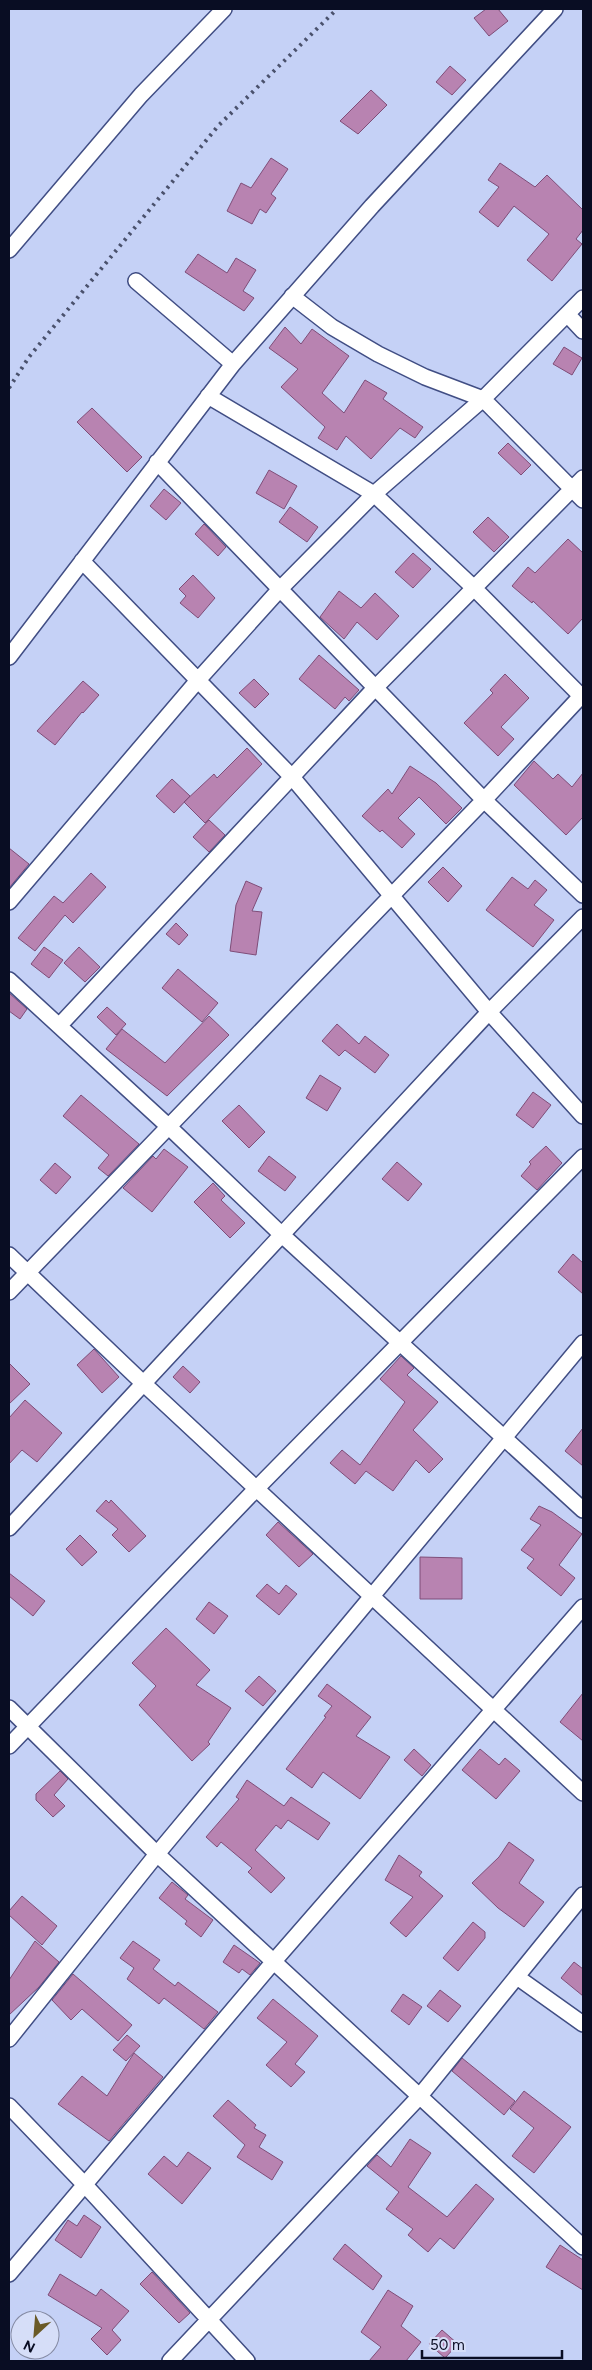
<svg xmlns="http://www.w3.org/2000/svg" width="592" height="2370" font-family="Figtree,sans-serif">
<style>
.building{fill:#b883b1;stroke:#7f4d78}
.lines{fill:none;stroke-linecap:round;stroke-linejoin:round}
.minor-casing{stroke:#414e84;stroke-width:18}
.minor{stroke:#fff;stroke-width:15}
.rail{stroke:#4a516c;stroke-width:4;stroke-dasharray:2.5 5;stroke-linecap:butt}
</style>
<rect width="100%" height="100%" fill="#c5d1f6"/>
<!-- building -->
<path class="building" d="M 486,9 L 498,9 L 508,21 L 489,36 L 474,18 Z
M 450,66 L 466,80 L 452,95 L 436,82 Z
M 371,90 L 387,105 L 358,134 L 340,121 Z
M 271,158 L 288,169 L 271,194 L 276,198 L 266,213 L 260,209 L 252,224 L 227,211 L 241,183 L 251,188 Z
M 500,163 L 535,187 L 547,175 L 583,210 L 583,230 L 576,239 L 582,244 L 552,281 L 527,260 L 549,234 L 514,206 L 498,227 L 479,212 L 499,187 L 488,180 Z
M 198,254 L 227,273 L 236,258 L 256,270 L 243,291 L 254,298 L 244,311 L 185,272 Z
M 285,327 L 301,344 L 312,329 L 349,356 L 322,393 L 344,413 L 365,380 L 387,393 L 383,399 L 423,427 L 415,438 L 400,428 L 371,459 L 346,436 L 337,450 L 318,438 L 325,427 L 281,387 L 298,369 L 269,348 Z
M 564,347 L 582,358 L 572,375 L 553,364 Z
M 92,408 L 142,457 L 127,472 L 77,422 Z
M 508,443 L 531,465 L 521,475 L 498,453 Z
M 269,470 L 297,486 L 284,509 L 256,493 Z
M 164,489 L 181,503 L 166,520 L 150,506 Z
M 290,507 L 318,527 L 307,542 L 279,522 Z
M 488,517 L 509,537 L 494,552 L 473,532 Z
M 204,524 L 226,547 L 218,556 L 195,534 Z
M 568,539 L 583,553 L 583,618 L 568,634 L 533,601 L 532,603 L 512,586 L 528,567 L 535,573 Z
M 413,553 L 431,569 L 413,588 L 395,572 Z
M 193,575 L 215,598 L 198,618 L 180,603 L 186,596 L 179,589 Z
M 339,591 L 361,608 L 375,593 L 399,616 L 377,640 L 357,622 L 344,639 L 320,617 Z
M 319,655 L 359,690 L 349,701 L 345,697 L 335,709 L 299,679 Z
M 505,674 L 529,698 L 501,727 L 514,739 L 498,756 L 464,723 L 493,693 L 490,690 Z
M 254,679 L 269,694 L 255,708 L 239,693 Z
M 83,681 L 99,695 L 83,713 L 82,712 L 55,745 L 37,731 Z
M 247,748 L 262,764 L 205,823 L 184,802 L 214,774 L 217,778 Z
M 534,761 L 553,779 L 558,774 L 572,787 L 583,773 L 583,817 L 566,835 L 514,785 Z
M 410,766 L 436,783 L 462,808 L 446,824 L 419,797 L 398,818 L 415,834 L 402,848 L 382,830 L 380,832 L 362,816 L 388,789 L 392,794 Z
M 172,779 L 190,796 L 174,813 L 156,796 Z
M 209,820 L 225,835 L 209,852 L 193,837 Z
M 9,848 L 29,864 L 9,888 Z
M 443,867 L 462,886 L 448,902 L 428,882 Z
M 91,873 L 106,887 L 73,923 L 65,915 L 35,951 L 18,938 L 54,896 L 63,903 Z
M 512,877 L 528,889 L 535,880 L 547,890 L 534,905 L 554,920 L 533,947 L 486,910 Z
M 246,881 L 262,888 L 252,911 L 262,912 L 256,955 L 230,951 L 236,905 Z
M 176,923 L 188,935 L 179,945 L 166,934 Z
M 44,947 L 63,960 L 49,978 L 31,964 Z
M 79,947 L 100,967 L 85,982 L 64,963 Z
M 178,969 L 218,1003 L 202,1022 L 162,988 Z
M 9,993 L 27,1009 L 20,1019 L 9,1011 Z
M 107,1007 L 126,1024 L 116,1035 L 97,1017 Z
M 209,1016 L 229,1035 L 167,1096 L 106,1049 L 122,1029 L 165,1063 Z
M 337,1024 L 359,1044 L 365,1036 L 389,1055 L 375,1073 L 345,1050 L 339,1056 L 322,1041 Z
M 320,1075 L 341,1088 L 327,1111 L 306,1098 Z
M 533,1092 L 551,1105 L 533,1128 L 516,1115 Z
M 81,1095 L 139,1144 L 108,1176 L 98,1168 L 109,1155 L 63,1116 Z
M 239,1105 L 265,1132 L 249,1148 L 222,1121 Z
M 546,1146 L 562,1163 L 537,1190 L 521,1176 L 531,1164 L 529,1162 Z
M 164,1149 L 188,1167 L 152,1212 L 123,1188 L 153,1156 L 156,1159 Z
M 269,1156 L 296,1177 L 285,1191 L 258,1171 Z
M 397,1162 L 422,1184 L 408,1201 L 382,1179 Z
M 55,1163 L 71,1177 L 56,1194 L 40,1180 Z
M 213,1183 L 225,1196 L 221,1200 L 245,1223 L 230,1238 L 194,1202 Z
M 573,1254 L 583,1263 L 583,1294 L 558,1272 Z
M 94,1349 L 119,1377 L 102,1393 L 77,1365 Z
M 401,1356 L 414,1368 L 407,1375 L 438,1402 L 413,1430 L 443,1459 L 429,1473 L 416,1460 L 393,1491 L 366,1471 L 355,1484 L 330,1463 L 342,1450 L 360,1465 L 405,1402 L 380,1379 Z
M 9,1363 L 30,1384 L 9,1404 Z
M 183,1366 L 200,1382 L 190,1393 L 173,1377 Z
M 25,1400 L 62,1433 L 37,1462 L 22,1450 L 9,1464 L 9,1418 Z
M 583,1428 L 583,1466 L 565,1451 Z
M 106,1500 L 109,1503 L 111,1500 L 146,1536 L 129,1552 L 112,1535 L 118,1529 L 96,1511 Z
M 539,1506 L 552,1512 L 582,1534 L 559,1565 L 575,1578 L 561,1596 L 527,1568 L 534,1559 L 521,1550 L 541,1525 L 530,1519 Z
M 278,1522 L 313,1554 L 299,1567 L 266,1535 Z
M 80,1535 L 97,1552 L 82,1566 L 66,1549 Z
M 420,1557 L 462,1558 L 462,1599 L 420,1599 Z
M 9,1573 L 45,1601 L 33,1616 L 9,1596 Z
M 267,1584 L 279,1594 L 286,1585 L 297,1594 L 279,1615 L 256,1596 Z
M 209,1602 L 228,1616 L 214,1634 L 196,1619 Z
M 166,1628 L 210,1670 L 196,1685 L 231,1708 L 208,1742 L 210,1744 L 192,1761 L 139,1705 L 156,1686 L 132,1663 Z
M 259,1676 L 276,1691 L 263,1706 L 245,1691 Z
M 327,1684 L 371,1717 L 356,1736 L 390,1757 L 360,1799 L 323,1772 L 312,1788 L 286,1769 L 326,1717 L 324,1716 L 332,1706 L 318,1696 Z
M 583,1693 L 583,1741 L 560,1722 Z
M 414,1749 L 431,1765 L 422,1776 L 404,1760 Z
M 480,1749 L 499,1765 L 505,1758 L 520,1771 L 496,1799 L 462,1770 Z
M 60,1771 L 68,1779 L 54,1795 L 65,1806 L 53,1817 L 36,1800 L 36,1794 Z
M 247,1780 L 284,1806 L 291,1797 L 330,1823 L 318,1840 L 288,1820 L 281,1829 L 276,1825 L 255,1850 L 285,1878 L 271,1893 L 248,1872 L 252,1868 L 221,1842 L 217,1847 L 206,1837 L 239,1799 L 236,1797 Z
M 509,1842 L 534,1860 L 519,1883 L 544,1902 L 524,1927 L 498,1908 L 472,1883 L 499,1857 Z
M 399,1855 L 422,1872 L 419,1876 L 443,1896 L 406,1937 L 390,1923 L 413,1897 L 385,1880 Z
M 172,1882 L 188,1895 L 185,1899 L 213,1920 L 201,1937 L 185,1924 L 187,1921 L 159,1898 Z
M 22,1896 L 57,1926 L 42,1945 L 9,1915 L 9,1911 Z
M 473,1922 L 485,1932 L 485,1938 L 458,1971 L 443,1958 Z
M 35,1941 L 59,1962 L 39,1987 L 9,2015 L 9,1980 Z
M 133,1941 L 160,1960 L 153,1969 L 175,1986 L 178,1982 L 218,2012 L 204,2029 L 164,1998 L 159,2004 L 127,1979 L 134,1968 L 120,1958 Z
M 234,1945 L 260,1963 L 250,1975 L 242,1969 L 239,1973 L 223,1962 Z
M 574,1962 L 583,1969 L 583,1996 L 561,1978 Z
M 73,1974 L 132,2025 L 118,2041 L 82,2009 L 71,2020 L 52,2000 Z
M 440,1990 L 461,2006 L 448,2022 L 427,2006 Z
M 403,1994 L 422,2007 L 409,2025 L 391,2011 Z
M 273,1999 L 318,2036 L 295,2064 L 305,2072 L 291,2087 L 266,2065 L 287,2042 L 257,2018 Z
M 127,2035 L 140,2046 L 126,2061 L 113,2050 Z
M 134,2053 L 163,2077 L 109,2141 L 58,2104 L 82,2076 L 107,2096 Z
M 462,2058 L 515,2101 L 504,2115 L 452,2071 Z
M 524,2091 L 571,2127 L 534,2173 L 512,2156 L 534,2128 L 510,2109 Z
M 228,2100 L 256,2125 L 254,2128 L 266,2135 L 259,2147 L 283,2162 L 272,2180 L 237,2157 L 245,2145 L 213,2116 Z
M 410,2139 L 431,2153 L 408,2187 L 447,2217 L 476,2184 L 494,2199 L 454,2249 L 440,2238 L 428,2252 L 408,2235 L 413,2229 L 386,2209 L 399,2192 L 367,2166 L 377,2155 L 391,2167 Z
M 188,2152 L 211,2168 L 182,2204 L 148,2174 L 164,2156 L 177,2167 Z
M 84,2215 L 101,2227 L 81,2258 L 55,2240 L 68,2220 L 77,2226 Z
M 345,2244 L 382,2276 L 373,2290 L 333,2259 Z
M 560,2245 L 583,2260 L 583,2290 L 546,2267 Z
M 152,2272 L 190,2313 L 179,2323 L 140,2284 Z
M 60,2274 L 96,2296 L 101,2289 L 129,2311 L 112,2330 L 121,2340 L 107,2355 L 91,2339 L 102,2328 L 48,2295 Z
M 388,2290 L 413,2306 L 401,2326 L 421,2342 L 406,2361 L 369,2361 L 381,2347 L 361,2332 Z
M 442,2330 L 458,2344 L 445,2358 L 429,2344 Z"/>
<g class="lines">
<!-- minor casing -->
<g class="minor-casing">
<path id="minor" d="M 9,250 L 141,95 L 224,9
M 136,281 L 233,364
M 292,296 L 332,327 L 378,354 L 425,377 L 483,399 L 583,500
M 568,315 L 583,331
M 208,396 L 374,494 L 473,587 L 583,698
M 157,462 L 484,800 L 583,895
M 82,561 L 292,777 L 489,1012 L 583,1116
M 9,657 L 233,364 L 372,206 L 555,9
M 9,902 L 199,679 L 280,589 L 374,494 L 483,399 L 583,298
M 9,980 L 168,1126 L 281,1234 L 583,1510
M 59,1026 L 375,688 L 583,478
M 9,1255 L 143,1383 L 583,1793
M 9,1292 L 484,800 L 583,694
M 9,1528 L 489,1012 L 583,917
M 9,1708 L 157,1854 L 583,2247
M 9,1746 L 257,1488 L 583,1157
M 517,1977 L 583,2024
M 9,2039 L 157,1854 L 583,1343
M 9,2106 L 85,2185 L 247,2361
M 9,2274 L 275,1960 L 583,1607
M 170,2361 L 419,2097 L 583,1895"/>
</g>
<!-- minor -->
<use href="#minor" class="minor"/>
<!-- rail -->
<path class="rail" d="M 9,388 L 29,357 L 218,126 L 337,9"/>
</g>
<!-- border -->
<rect width="592" height="2370" fill="none" stroke="#090d23" stroke-width="20"/>
<!-- north arrow -->
<g transform="translate(35 2335) rotate(206)"><circle r="24" fill="#d6def8" stroke="#848aa3"/>
<path d="M0-4L9 19L0 12L-9 19Z" fill="#6a5a27"/>
<text y="-8" font-size="14" font-weight="bold" text-anchor="middle" fill="#090d23">N</text>
</g>
<!-- scale -->
<path d="M422 2350v8h140v-8" fill="none" stroke="#090d23" stroke-width="2.5"/>
<text x="430" y="2350" font-size="15" fill="#090d23" stroke="#d6def8" stroke-width="4" paint-order="stroke">50 m</text>
</svg>
